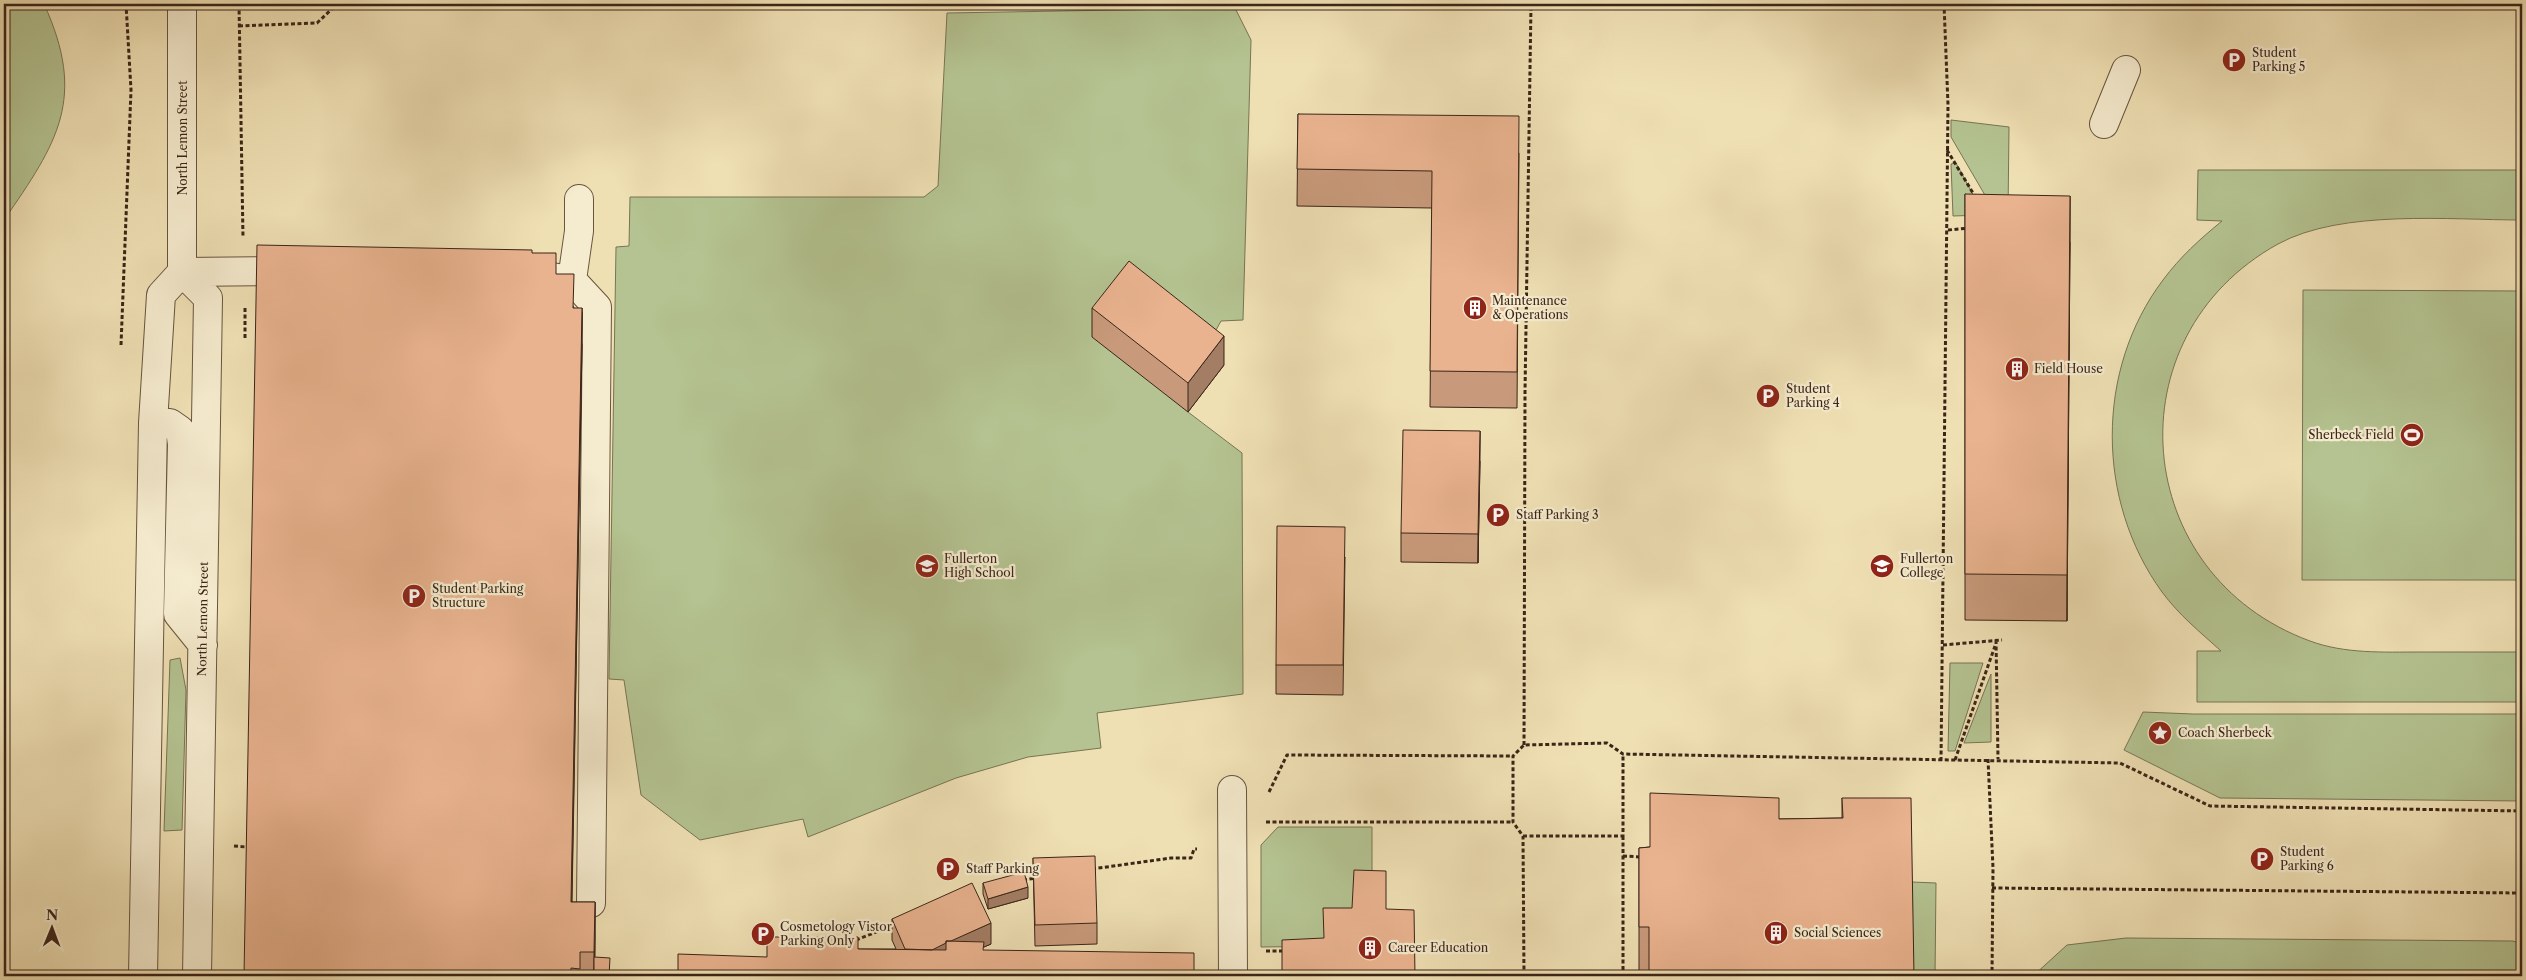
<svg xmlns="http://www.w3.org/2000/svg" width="2526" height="980" font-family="'Libre Caslon Text',serif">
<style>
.green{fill:#b4c391;stroke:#787454}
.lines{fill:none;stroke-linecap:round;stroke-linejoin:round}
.minor-casing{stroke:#68543f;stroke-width:30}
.path{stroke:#3b2518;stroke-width:3;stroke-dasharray:4 2.5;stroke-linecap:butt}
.minor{stroke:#f5ebce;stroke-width:28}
.wall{fill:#c89a7b;stroke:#3b2518}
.shaded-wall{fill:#a37d64;stroke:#3b2518}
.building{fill:#e9b38f;stroke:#3b2518}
.labels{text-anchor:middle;stroke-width:4.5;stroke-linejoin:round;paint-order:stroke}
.poi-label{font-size:12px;fill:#3b2518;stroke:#f5ebce;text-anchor:start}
.street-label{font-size:12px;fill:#3b2518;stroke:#f5ebce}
</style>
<rect width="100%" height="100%" fill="#efe0b4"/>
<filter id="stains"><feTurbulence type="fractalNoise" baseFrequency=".004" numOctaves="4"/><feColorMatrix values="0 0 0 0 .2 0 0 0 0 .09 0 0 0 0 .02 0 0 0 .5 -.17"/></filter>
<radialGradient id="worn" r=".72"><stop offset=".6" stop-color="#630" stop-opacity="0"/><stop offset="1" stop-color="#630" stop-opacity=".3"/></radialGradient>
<!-- green -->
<path class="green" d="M 4,4 L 44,4 C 87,98 58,142 4,220 Z
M 1235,8 L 1251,40 L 1243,320 L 1221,321 L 1205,350 L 1188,412 L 1242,453 L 1243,694 L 1097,713 L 1101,748 L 1028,757 L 956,778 L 808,837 L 803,819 L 700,840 L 641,795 L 624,680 L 609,679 L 616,247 L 629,246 L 630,197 L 924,197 L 938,186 L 947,13 Z
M 1951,120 L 2009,127 L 2008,214 L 1996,214 L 1951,137 Z
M 1956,163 L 1984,215 L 1953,216 L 1951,164 Z
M 2198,170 L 2522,170 L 2522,220 C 2450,220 2342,209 2278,244 C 2110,337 2130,575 2310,641 C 2345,654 2384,652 2420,652 C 2454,652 2488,652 2522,652 L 2522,702 L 2197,702 L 2197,651 L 2221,651 C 2200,632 2179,615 2162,592 C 2096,501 2095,370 2163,280 C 2180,257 2200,239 2222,221 L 2197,220 Z
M 2303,290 L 2522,291 L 2522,580 L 2302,580 Z
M 180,658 L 186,690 L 182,830 L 164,831 L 170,660 Z
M 1950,663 L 1983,663 L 1955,751 L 1948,751 Z
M 1991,674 L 1991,742 L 1964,743 Z
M 2143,712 L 2193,714 L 2522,714 L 2522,801 L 2220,798 L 2124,750 Z
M 1278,827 L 1372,827 L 1372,917 L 1353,946 L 1261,947 L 1261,845 Z
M 1912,882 L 1936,883 L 1935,976 L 1913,976 Z
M 2126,938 L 2513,941 L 2522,944 L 2522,976 L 2033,976 L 2067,945 Z"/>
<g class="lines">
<!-- minor casing -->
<g class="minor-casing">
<path id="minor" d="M 2104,124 L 2126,70
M 182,272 L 293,271
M 182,272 L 208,298 L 197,976
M 538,275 L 572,280 L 597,307 L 591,903
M 572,280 L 579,231 L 579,199
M 153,423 L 170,423 L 180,430 L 182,444 L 178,614 L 203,645
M 1232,790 L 1233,976
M 143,976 L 153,423 L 161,295 L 182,272 L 182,4"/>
</g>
<!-- path -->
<path class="path" d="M 239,4 L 243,238
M 239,26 L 317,23 L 337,4
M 1947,150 L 1976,198
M 1948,230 L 1969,228
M 245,338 L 245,307
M 121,345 L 131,90 L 126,4
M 1996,640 L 1998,759
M 1943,645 L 2002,640
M 1524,745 L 1525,392 L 1531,4
M 1988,759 L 1993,868 L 1992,976
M 1955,760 L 1995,646
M 1941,761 L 1948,105 L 1944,4
M 1269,792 L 1287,755 L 1513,756
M 1266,822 L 1513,822
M 1523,836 L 1623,836 L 1623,754
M 1623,836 L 1623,976
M 234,846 L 246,847
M 1623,856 L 1642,857
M 1092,869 L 1171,858 L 1191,858 L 1194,849 L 1197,849
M 1023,880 L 1036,878
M 1992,888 L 2522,893
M 856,940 L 894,925
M 1266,951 L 1285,951
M 1524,976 L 1523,836 L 1513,822 L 1513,756 L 1524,745 L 1607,743 L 1623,754 L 2120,763 L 2210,806 L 2522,811"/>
<!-- minor -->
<use href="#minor" class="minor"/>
</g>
<!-- wall -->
<path class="wall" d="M 1298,114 L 1519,153 L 1517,408 L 1430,407 L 1432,208 L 1297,206 Z
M 1965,194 L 2070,242 L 2067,621 L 1965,620 Z
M 532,253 L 556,274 L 574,308 L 582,345 L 572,902 L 595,902 L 595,957 L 609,976 L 244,976 Z
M 1092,308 L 1224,365 L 1188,412 L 1092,337 Z
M 1480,461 L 1478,563 L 1401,562 L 1401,533 Z
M 1345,557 L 1343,695 L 1276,694 L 1276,665 Z
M 1842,798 L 1914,976 L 1649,976 L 1649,973 L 1639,973 L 1639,848 L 1650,847 L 1779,819 L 1842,818 Z
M 1033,858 L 1097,923 L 1097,944 L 1035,946 Z
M 983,883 L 1028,898 L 988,909 L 983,894 Z
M 892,919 L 991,944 L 984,947 L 767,957 L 858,949 L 896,949 L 892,940 Z"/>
<!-- shaded-wall -->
<path class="shaded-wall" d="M 2070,196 L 2070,242 L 2067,621 L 2067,575 Z
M 582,308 L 582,345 L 571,938 L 571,902 Z
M 1224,336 L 1224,365 L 1188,412 L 1188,383 Z
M 1480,431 L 1480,461 L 1478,563 L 1478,534 Z
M 1028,887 L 1028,898 L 988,909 L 988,899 Z
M 595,902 L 595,938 L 594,976 L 594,952 Z
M 991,923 L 991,944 L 984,947 L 909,959 Z"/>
<!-- building -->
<path class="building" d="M 1298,114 L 1519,116 L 1517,372 L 1430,371 L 1432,171 L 1297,169 Z
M 1965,194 L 2070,196 L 2067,575 L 1965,574 Z
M 257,245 L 532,250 L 532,253 L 556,253 L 556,274 L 574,274 L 573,308 L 582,308 L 571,902 L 595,902 L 594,952 L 580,952 L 580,969 L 571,968 L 571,976 L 244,976 Z
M 1129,261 L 1224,336 L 1188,383 L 1092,308 Z
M 1403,430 L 1480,431 L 1478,534 L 1401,533 Z
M 1277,526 L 1345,527 L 1343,665 L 1276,665 Z
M 1650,793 L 1779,798 L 1779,819 L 1843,818 L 1842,798 L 1911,798 L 1914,976 L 1746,976 L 1746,972 L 1649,972 L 1649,927 L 1639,927 L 1639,848 L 1650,847 Z
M 1095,856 L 1097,923 L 1035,925 L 1033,858 Z
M 1354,870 L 1386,871 L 1386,909 L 1414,910 L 1415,976 L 1282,976 L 1282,940 L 1324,938 L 1323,908 L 1352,908 Z
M 1024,872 L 1028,887 L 988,899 L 983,883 Z
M 972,883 L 991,923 L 951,941 L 946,941 L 946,943 L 932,950 L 905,949 L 892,919 Z
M 767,937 L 858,937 L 858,949 L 946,950 L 946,941 L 984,942 L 983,950 L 1194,953 L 1194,976 L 678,976 L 678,954 L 767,957 Z
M 594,957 L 610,958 L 609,976 L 594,976 Z"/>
<!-- icons -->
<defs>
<g id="parking-disc" transform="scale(1.25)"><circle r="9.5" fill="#8f2418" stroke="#f5ebce"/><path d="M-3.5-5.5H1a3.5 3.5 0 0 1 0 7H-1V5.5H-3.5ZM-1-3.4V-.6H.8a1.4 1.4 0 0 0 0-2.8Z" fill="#fff"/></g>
<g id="building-disc" transform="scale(1.25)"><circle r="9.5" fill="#8f2418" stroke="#f5ebce"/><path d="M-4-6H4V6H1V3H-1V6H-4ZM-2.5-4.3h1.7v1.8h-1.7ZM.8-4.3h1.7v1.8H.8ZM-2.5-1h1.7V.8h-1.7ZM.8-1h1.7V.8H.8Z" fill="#fff"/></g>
<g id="stadium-disc" transform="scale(1.25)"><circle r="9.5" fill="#8f2418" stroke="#f5ebce"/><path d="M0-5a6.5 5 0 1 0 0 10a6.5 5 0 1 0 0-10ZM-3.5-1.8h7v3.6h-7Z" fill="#fff"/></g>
<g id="school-disc" transform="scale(1.25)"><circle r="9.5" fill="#8f2418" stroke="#f5ebce"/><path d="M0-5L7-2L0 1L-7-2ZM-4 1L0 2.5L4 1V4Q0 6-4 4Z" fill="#fff"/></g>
<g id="university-disc" transform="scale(1.25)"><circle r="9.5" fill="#8f2418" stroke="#f5ebce"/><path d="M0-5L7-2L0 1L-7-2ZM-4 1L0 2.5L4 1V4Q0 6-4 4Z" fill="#fff"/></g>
<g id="sight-disc" transform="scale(1.25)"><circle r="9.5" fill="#8f2418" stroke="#f5ebce"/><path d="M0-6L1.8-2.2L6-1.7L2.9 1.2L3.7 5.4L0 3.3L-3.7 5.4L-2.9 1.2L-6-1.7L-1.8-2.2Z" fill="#fff"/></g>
</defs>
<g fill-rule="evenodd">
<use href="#parking-disc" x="2234" y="60"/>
<use href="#building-disc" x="1475" y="308"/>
<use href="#building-disc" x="2017" y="369"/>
<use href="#parking-disc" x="1768" y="396"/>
<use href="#stadium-disc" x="2412" y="435"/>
<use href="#parking-disc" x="1498" y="515"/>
<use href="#school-disc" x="927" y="566"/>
<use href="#university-disc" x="1882" y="566"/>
<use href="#parking-disc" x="414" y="596"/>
<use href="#sight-disc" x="2160" y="733"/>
<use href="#parking-disc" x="2262" y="859"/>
<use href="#parking-disc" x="948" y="869"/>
<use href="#building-disc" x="1776" y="933"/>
<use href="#parking-disc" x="763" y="934"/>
<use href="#building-disc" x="1370" y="948"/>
</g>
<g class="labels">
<!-- poi labels -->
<g class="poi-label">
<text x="2252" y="57">Student<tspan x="2252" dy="14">Parking 5</tspan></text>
<text x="1492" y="305">Maintenance<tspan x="1492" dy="14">&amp; Operations</tspan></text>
<text x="2034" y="373">Field House</text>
<text x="1786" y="393">Student<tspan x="1786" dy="14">Parking 4</tspan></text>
<text x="2394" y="439" text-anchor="end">Sherbeck Field</text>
<text x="1516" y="519">Staff Parking 3</text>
<text x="944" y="563">Fullerton<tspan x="944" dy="14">High School</tspan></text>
<text x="1900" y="563">Fullerton<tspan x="1900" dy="14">College</tspan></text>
<text x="432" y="593">Student Parking<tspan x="432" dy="14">Structure</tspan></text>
<text x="2178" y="737">Coach Sherbeck</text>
<text x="2280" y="856">Student<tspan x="2280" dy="14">Parking 6</tspan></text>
<text x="966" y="873">Staff Parking</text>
<text x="780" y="931">Cosmetology Vistor<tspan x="780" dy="14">Parking Only</tspan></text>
<text x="1794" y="937">Social Sciences</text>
<text x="1388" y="952">Career Education</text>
</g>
<!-- street labels -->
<g class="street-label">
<text transform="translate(183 138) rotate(-90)" y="4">North Lemon Street</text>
<text transform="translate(203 619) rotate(-89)" y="4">North Lemon Street</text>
</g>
</g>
<!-- margin -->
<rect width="2526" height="980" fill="none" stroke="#efe0b4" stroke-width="20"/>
<rect x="5" y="5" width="2516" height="970" fill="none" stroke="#3b2518" stroke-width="2.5"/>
<rect x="10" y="10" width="2506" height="960" fill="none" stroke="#3b2518"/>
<!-- north arrow -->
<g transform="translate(52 928) rotate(1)" stroke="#f5ebce" stroke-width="4" paint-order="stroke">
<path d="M0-4L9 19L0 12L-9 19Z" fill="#3b2518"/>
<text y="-8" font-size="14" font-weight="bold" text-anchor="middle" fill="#3b2518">N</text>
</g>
<rect width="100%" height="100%" filter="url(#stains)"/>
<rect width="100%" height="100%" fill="url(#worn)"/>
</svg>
